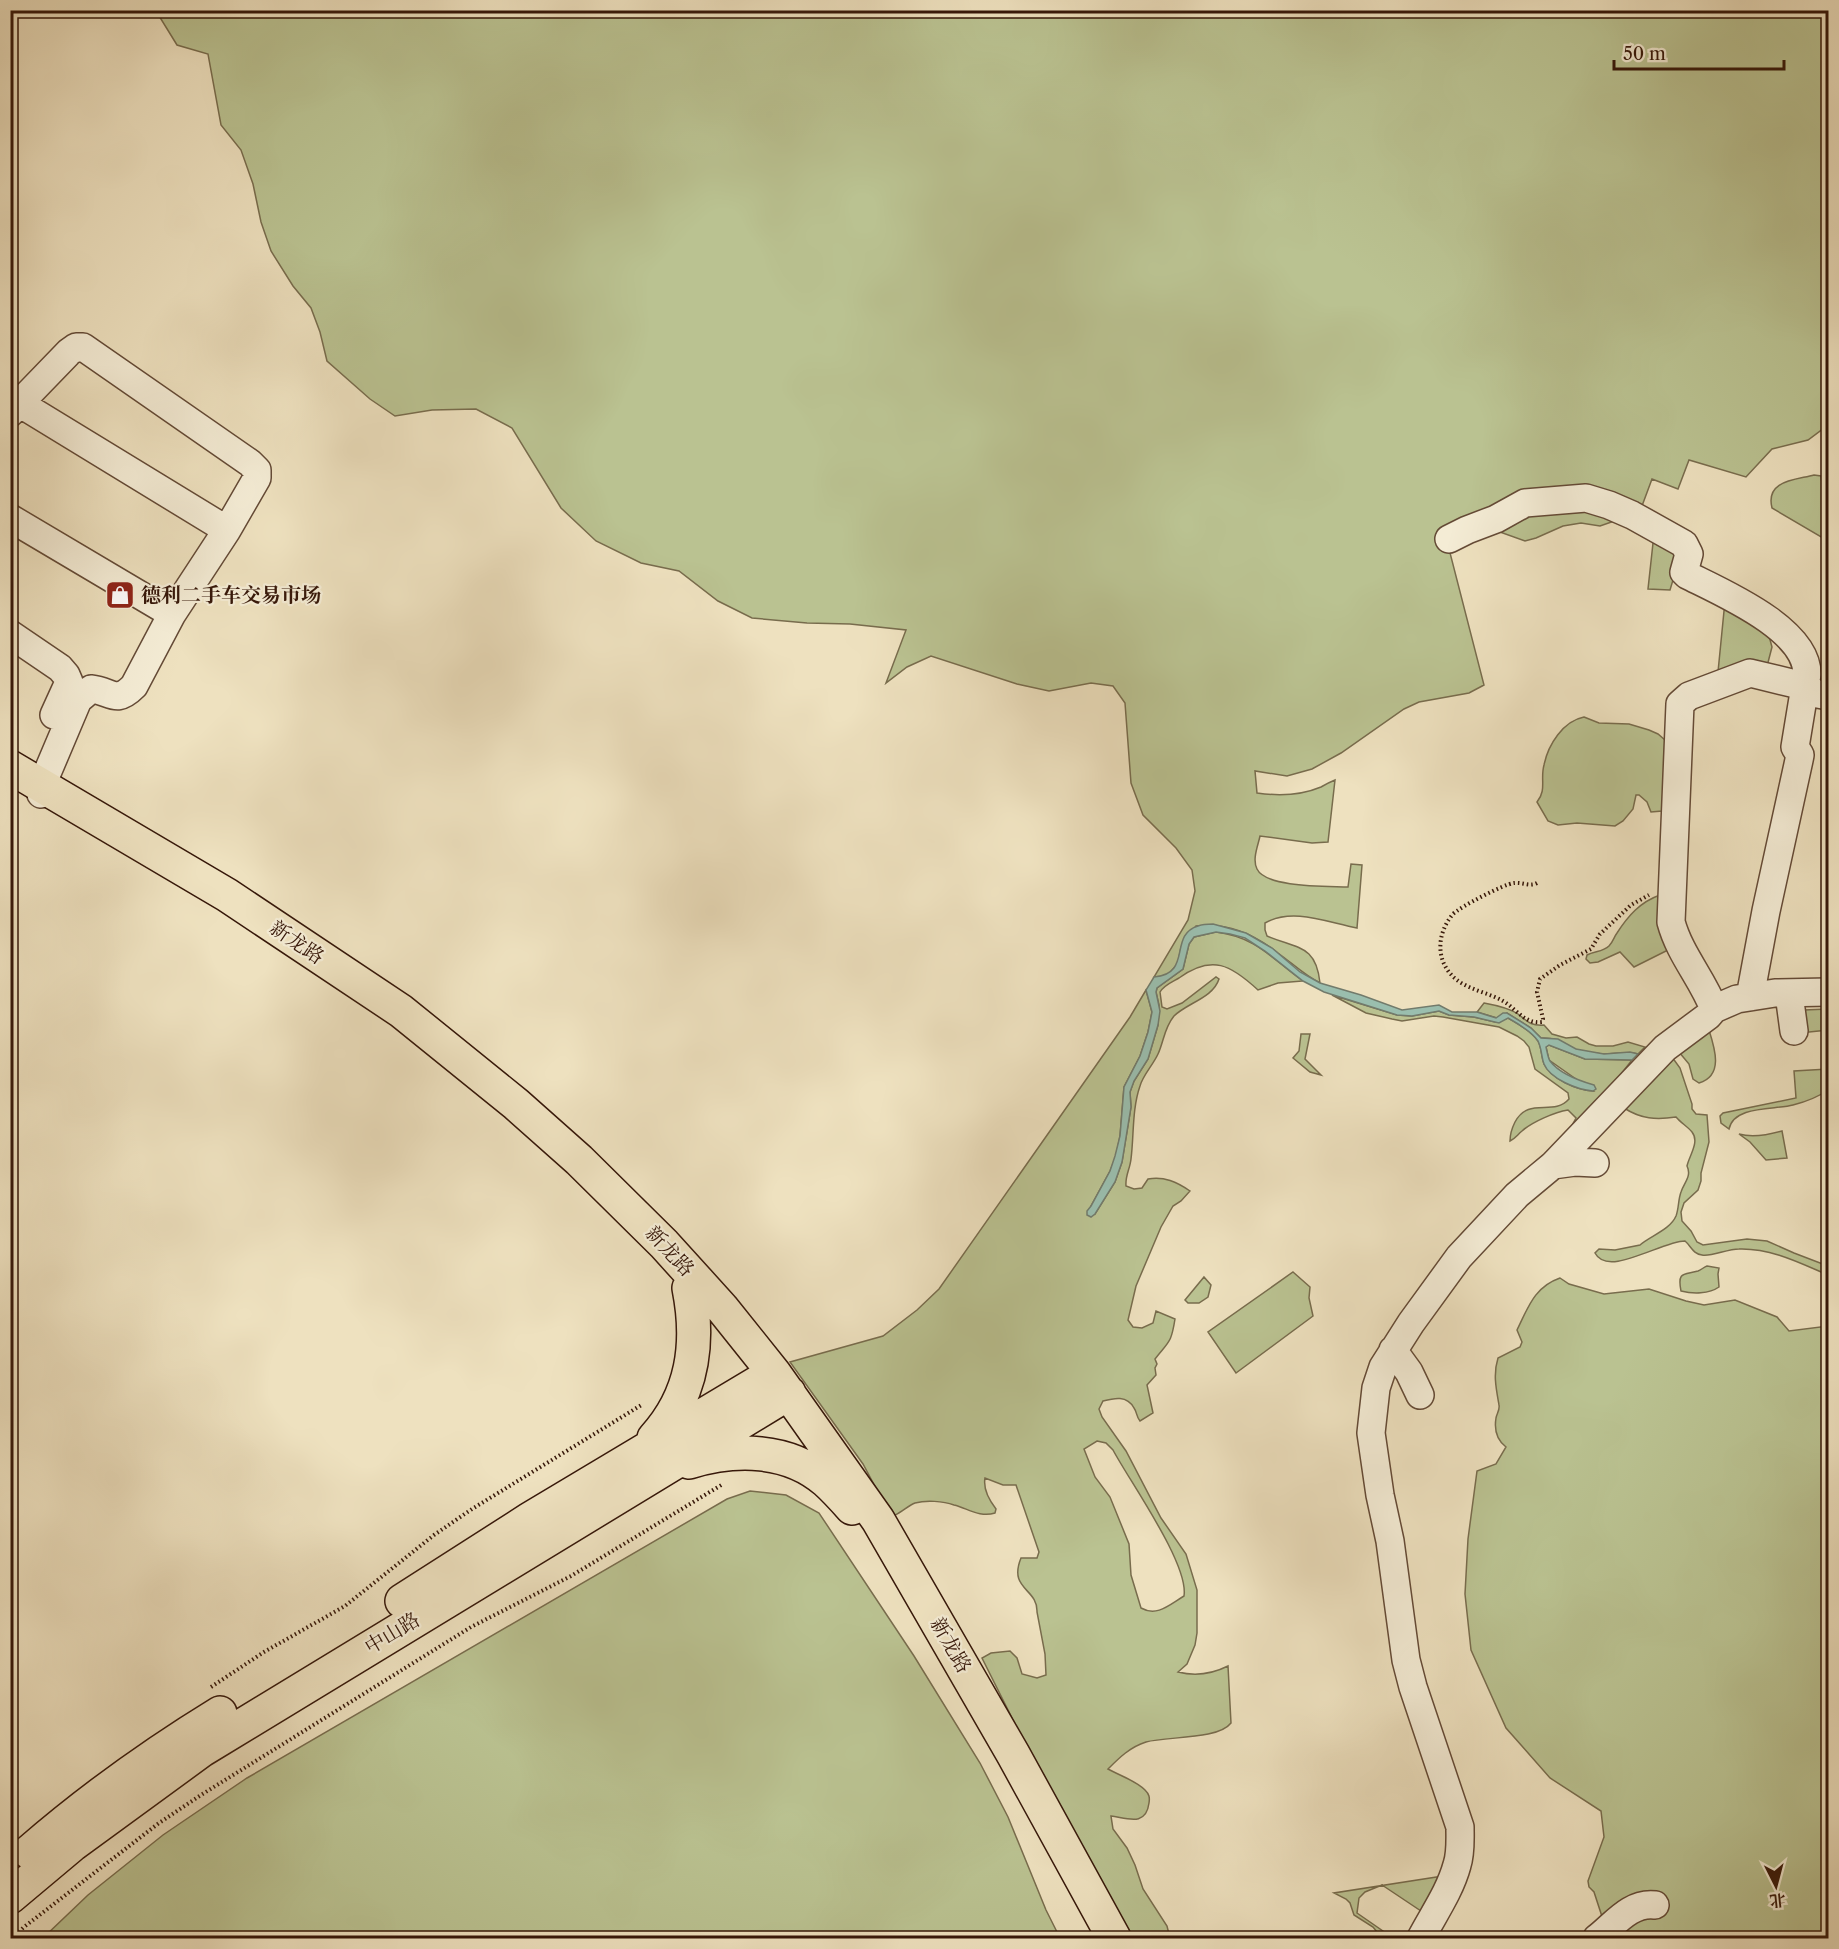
<svg xmlns="http://www.w3.org/2000/svg" width="1839" height="1949" font-family="'Libre Caslon Text','Noto Serif SC',serif">
<style>
.green{fill:#bac291;stroke:#786c4d;stroke-width:1.5;fill-rule:evenodd}
.water{fill:#9abeae;stroke:#727b6c;stroke-width:1.5}
.lines{fill:none;stroke-linecap:round;stroke-linejoin:round}
.minor-casing{stroke:#644a36;stroke-width:30}
.major-casing{stroke:#361709;stroke-width:36}
.path{stroke:#361709;stroke-width:4;stroke-dasharray:1.5 3;stroke-linecap:butt}
.minor{stroke:#f4ecd5;stroke-width:27}
.major{stroke:#eee1bf;stroke-width:33}
.labels{text-anchor:middle;stroke-width:4.5;stroke-linejoin:round;paint-order:stroke}
.poi-label{font-size:20px;font-weight:bold;fill:#361709;stroke:#f4ecd5;text-anchor:start}
.street-label{font-size:20px;fill:#361709;stroke:#f4ecd5}
</style>
<rect width="100%" height="100%" fill="#eee1bf"/>
<filter id="stains"><feTurbulence type="fractalNoise" baseFrequency=".00333" numOctaves="4"/><feColorMatrix values="0 0 0 0 .2 0 0 0 0 .09 0 0 0 0 .02 0 0 0 .5 -.17"/></filter>
<radialGradient id="worn" r=".72"><stop offset=".6" stop-color="#630" stop-opacity="0"/><stop offset="1" stop-color="#630" stop-opacity=".3"/></radialGradient>
<!-- green -->
<path class="green" d="M 156,11 L 1828,11 L 1828,425 L 1808,440 L 1772,449 L 1746,477 L 1689,460 L 1678,489 L 1652,479 L 1639,514 L 1582,492 L 1449,549 L 1484,685 L 1469,693 L 1419,702 L 1404,709 L 1341,753 L 1312,769 L 1287,776 L 1255,771 L 1257,793 C 1278,796 1302,795 1321,787 C 1326,784 1330,782 1335,780 L 1328,842 L 1312,843 L 1260,836 C 1258,846 1252,859 1257,869 C 1266,888 1328,886 1348,887 L 1351,864 L 1362,865 L 1357,928 C 1329,923 1293,907 1265,923 L 1265,930 L 1267,936 C 1297,949 1316,944 1320,983 C 1304,975 1292,963 1278,953 C 1254,934 1226,922 1196,926 L 1181,947 L 1178,963 L 1169,974 L 1164,976 L 1154,977 L 1188,920 L 1195,891 L 1192,870 L 1176,848 L 1143,815 L 1131,783 L 1125,703 L 1113,686 L 1091,683 L 1049,691 L 1017,684 L 931,656 L 907,667 L 886,683 L 906,630 L 850,624 L 807,623 L 752,618 L 718,601 L 679,571 L 641,563 L 596,541 L 561,508 L 512,428 L 476,409 L 432,410 L 395,416 L 370,399 L 327,361 L 320,332 L 311,308 L 293,286 L 271,251 L 261,222 L 253,184 L 241,150 L 221,125 L 208,54 L 177,45 Z
M 1814,475 L 1821,476 L 1825,506 L 1828,509 L 1828,541 L 1772,508 C 1765,480 1796,480 1814,475 Z
M 1562,504 L 1620,519 L 1600,526 L 1581,523 L 1563,526 L 1536,538 L 1525,541 L 1500,532 L 1488,532 L 1488,529 Z
M 1654,534 L 1676,549 L 1676,570 L 1670,590 L 1648,589 Z
M 1725,601 L 1769,636 L 1772,647 L 1765,674 L 1717,682 Z
M 1584,717 L 1599,723 L 1629,724 L 1649,730 L 1658,734 L 1665,740 L 1662,811 L 1651,812 L 1647,802 L 1639,795 L 1636,795 L 1633,809 L 1623,821 L 1615,826 L 1577,823 L 1558,825 L 1548,821 L 1537,802 C 1547,790 1540,779 1544,765 C 1548,745 1563,721 1584,717 Z
M 1660,895 L 1670,949 L 1634,967 L 1620,952 L 1598,962 L 1590,963 L 1586,959 L 1587,955 C 1594,951 1603,952 1609,946 C 1613,942 1614,937 1617,933 C 1628,916 1640,902 1660,895 Z
M 1216,932 C 1257,937 1272,959 1303,981 L 1278,983 L 1258,990 C 1231,965 1212,954 1179,978 C 1172,982 1164,985 1160,992 L 1162,1007 L 1167,1009 L 1182,1003 L 1216,977 L 1219,979 C 1213,998 1187,1003 1174,1016 C 1164,1028 1164,1041 1158,1054 C 1153,1065 1143,1075 1140,1086 C 1132,1109 1134,1135 1131,1159 C 1130,1169 1125,1176 1126,1186 L 1134,1189 L 1142,1188 L 1148,1179 C 1164,1176 1177,1182 1190,1191 L 1181,1201 L 1173,1206 L 1161,1227 L 1136,1286 L 1128,1320 L 1133,1327 L 1142,1328 L 1153,1323 L 1156,1311 L 1175,1319 C 1171,1344 1169,1341 1155,1359 L 1157,1364 L 1155,1368 L 1156,1375 L 1147,1385 L 1153,1413 L 1140,1421 C 1136,1416 1137,1412 1134,1408 C 1127,1395 1114,1398 1103,1401 L 1099,1409 L 1102,1417 L 1126,1451 L 1161,1518 L 1186,1554 L 1197,1590 L 1197,1633 L 1195,1645 L 1187,1664 L 1178,1672 C 1194,1676 1212,1674 1228,1666 L 1231,1723 C 1218,1740 1167,1736 1146,1742 C 1130,1747 1119,1758 1108,1769 C 1120,1776 1135,1780 1145,1790 C 1149,1794 1150,1797 1149,1803 C 1146,1827 1127,1818 1111,1816 L 1113,1829 L 1127,1848 L 1135,1865 L 1143,1889 L 1167,1926 L 1170,1938 L 1128,1938 L 1045,1784 L 982,1658 L 991,1653 L 1010,1651 L 1017,1658 L 1022,1674 L 1037,1678 L 1046,1675 L 1045,1654 L 1037,1612 C 1038,1588 1008,1590 1021,1558 L 1037,1558 L 1039,1552 L 1016,1485 L 1003,1485 L 985,1478 C 983,1489 989,1500 996,1509 L 995,1513 C 980,1518 967,1508 954,1505 C 943,1501 926,1500 915,1503 C 909,1505 902,1512 895,1515 L 878,1492 L 863,1464 L 790,1362 L 883,1336 L 917,1310 L 939,1289 L 1130,1017 L 1146,990 L 1152,1012 L 1148,1032 L 1140,1056 L 1124,1087 L 1120,1136 L 1116,1156 L 1110,1171 L 1091,1206 L 1095,1214 L 1115,1182 L 1122,1162 L 1131,1107 L 1130,1092 L 1134,1081 L 1148,1059 L 1158,1025 L 1159,1005 L 1156,992 L 1157,988 L 1183,969 L 1189,944 L 1194,937 ZM 1097,1441 L 1106,1443 L 1113,1450 C 1130,1482 1189,1564 1184,1596 C 1169,1605 1157,1617 1141,1608 L 1131,1575 L 1129,1544 L 1110,1497 L 1095,1477 L 1084,1449 Z
M 1332,995 L 1397,1015 L 1412,1016 L 1439,1011 L 1449,1015 L 1474,1017 L 1495,1022 L 1508,1018 C 1517,1023 1532,1032 1538,1041 C 1542,1049 1541,1056 1544,1064 C 1551,1079 1577,1090 1593,1091 L 1549,1060 L 1546,1047 L 1549,1045 L 1585,1059 L 1632,1060 L 1614,1083 L 1570,1129 L 1576,1118 L 1568,1110 C 1555,1112 1532,1122 1522,1131 C 1517,1135 1516,1138 1510,1141 C 1510,1134 1512,1128 1515,1122 C 1529,1096 1553,1117 1569,1099 L 1568,1093 L 1535,1069 L 1529,1047 L 1524,1041 L 1517,1036 L 1499,1027 L 1443,1017 L 1434,1016 L 1402,1021 L 1392,1019 L 1366,1013 Z
M 1484,1003 C 1495,1005 1509,1008 1518,1014 C 1528,1022 1531,1026 1544,1025 L 1552,1034 L 1566,1038 L 1577,1037 L 1589,1044 L 1596,1046 L 1613,1046 L 1628,1042 L 1645,1047 L 1638,1054 C 1627,1051 1616,1054 1605,1054 C 1598,1054 1589,1052 1581,1051 C 1565,1048 1563,1037 1541,1038 L 1531,1028 L 1507,1013 L 1497,1018 L 1477,1012 Z
M 1828,1009 L 1828,1030 L 1800,1033 L 1804,1010 Z
M 1708,1027 C 1714,1046 1725,1075 1699,1083 L 1693,1079 L 1689,1064 L 1679,1052 Z
M 1301,1034 L 1310,1034 L 1305,1059 L 1321,1075 L 1310,1072 L 1293,1058 L 1299,1051 Z
M 1672,1057 L 1680,1068 L 1692,1104 L 1692,1109 L 1696,1114 L 1707,1115 L 1709,1142 L 1701,1173 L 1701,1181 L 1698,1190 L 1684,1203 L 1681,1212 L 1682,1221 L 1691,1231 L 1697,1242 L 1703,1245 L 1747,1239 L 1767,1241 L 1794,1253 L 1828,1266 L 1828,1275 C 1800,1263 1771,1248 1739,1249 C 1727,1249 1711,1257 1702,1255 C 1693,1254 1691,1246 1685,1241 C 1662,1241 1608,1278 1595,1253 L 1599,1249 L 1615,1250 L 1640,1245 C 1650,1236 1670,1230 1676,1216 C 1679,1208 1678,1200 1681,1192 C 1684,1183 1692,1176 1687,1166 C 1689,1156 1700,1142 1692,1132 C 1687,1126 1681,1123 1676,1117 C 1656,1120 1641,1119 1624,1108 Z
M 1828,1069 L 1828,1090 C 1818,1097 1805,1102 1793,1105 C 1775,1110 1734,1105 1729,1129 L 1721,1123 L 1720,1116 L 1723,1113 L 1796,1098 L 1794,1071 Z
M 1782,1131 L 1787,1158 L 1766,1160 L 1750,1142 L 1739,1134 C 1753,1138 1768,1135 1782,1131 Z
M 1707,1266 L 1719,1268 L 1718,1274 L 1719,1287 C 1709,1294 1693,1294 1681,1291 C 1677,1271 1684,1275 1698,1271 C 1701,1270 1704,1267 1707,1266 Z
M 1293,1272 L 1310,1287 L 1309,1298 L 1313,1316 L 1236,1373 L 1208,1332 Z
M 1204,1277 L 1211,1285 L 1208,1297 L 1199,1303 L 1188,1303 L 1185,1300 Z
M 1560,1278 L 1569,1284 L 1604,1294 L 1649,1289 L 1686,1301 L 1704,1305 L 1735,1300 L 1777,1317 L 1789,1331 L 1828,1326 L 1828,1938 L 1609,1938 L 1594,1892 L 1589,1887 L 1588,1881 L 1604,1837 L 1601,1811 L 1550,1778 L 1506,1728 L 1471,1650 L 1465,1594 L 1468,1539 L 1477,1471 L 1496,1464 L 1506,1447 C 1497,1440 1494,1430 1496,1418 C 1497,1413 1500,1410 1499,1405 C 1496,1388 1493,1374 1498,1358 L 1520,1347 L 1522,1342 L 1517,1330 C 1528,1308 1534,1287 1560,1278 Z
M 750,1491 L 786,1495 L 819,1513 L 914,1656 L 980,1763 L 1008,1817 L 1046,1910 L 1060,1938 L 43,1938 L 88,1895 L 163,1835 L 247,1778 L 727,1499 Z
M 1443,1876 L 1424,1913 L 1382,1885 L 1365,1892 L 1359,1898 L 1357,1913 L 1393,1938 L 1382,1938 L 1373,1927 L 1354,1915 L 1350,1903 L 1346,1899 L 1334,1893 Z"/>
<!-- water -->
<path class="water" d="M 1213,924 L 1246,933 L 1272,948 L 1300,972 L 1320,983 L 1361,995 L 1402,1010 L 1439,1005 L 1452,1012 L 1477,1012 L 1496,1018 L 1503,1013 L 1507,1013 L 1531,1028 L 1541,1038 L 1558,1039 L 1576,1049 L 1604,1054 L 1630,1052 L 1638,1054 L 1632,1060 L 1585,1059 L 1549,1045 L 1546,1047 C 1547,1051 1548,1058 1550,1061 C 1559,1073 1580,1081 1594,1085 L 1596,1089 L 1593,1091 C 1578,1090 1550,1079 1544,1064 C 1541,1056 1542,1049 1538,1041 C 1532,1032 1517,1023 1508,1018 L 1499,1023 L 1474,1017 L 1449,1015 L 1439,1011 L 1412,1016 L 1397,1015 L 1324,992 L 1303,981 L 1265,951 L 1245,938 L 1230,934 L 1216,932 L 1194,937 L 1189,944 L 1183,969 L 1157,988 L 1156,992 L 1160,1011 L 1158,1025 L 1148,1059 L 1134,1081 L 1130,1092 L 1131,1107 L 1122,1162 L 1115,1182 L 1095,1214 L 1091,1217 L 1087,1215 L 1087,1211 L 1091,1206 L 1110,1171 L 1115,1156 L 1120,1136 L 1124,1087 L 1140,1056 L 1148,1032 L 1152,1012 L 1146,990 L 1154,977 C 1193,974 1168,935 1198,926 C 1203,924 1208,924 1213,924 Z"/>
<g class="lines">
<!-- minor casing -->
<g class="minor-casing">
<path id="minor" d="M 19,403 L 227,530
M 10,413 L 69,352 L 76,347 L 83,347 L 250,463 L 257,470 L 257,478 L 227,530 L 172,614 L 134,686 C 115,705 112,691 91,689 L 78,700 L 42,785 L 41,794
M 10,518 L 172,614
M 1449,539 L 1467,530 L 1496,519 L 1525,503 L 1586,498 L 1609,505 L 1632,515 L 1684,544 L 1689,554 L 1684,572 L 1687,575 C 1723,593 1807,629 1807,674 L 1795,747 L 1800,755 L 1799,760 L 1766,911 L 1750,997
M 10,634 L 60,668 L 66,675 L 69,682 L 54,715
M 1789,994 L 1794,1031
M 1714,1009 C 1702,978 1680,955 1671,922 L 1680,704 L 1689,696 L 1750,673 L 1808,687 L 1813,693 L 1828,696
M 1553,1165 L 1575,1162 L 1595,1163
M 1393,1350 L 1409,1372 L 1420,1395
M 1421,1938 C 1433,1915 1450,1891 1457,1865 C 1461,1853 1460,1840 1460,1827 L 1413,1687 L 1406,1660 L 1390,1541 L 1380,1495 L 1371,1433 L 1376,1388 L 1383,1367 L 1411,1323 L 1459,1257 L 1517,1195 L 1553,1165 L 1665,1048 L 1708,1016 L 1714,1009 L 1737,999 L 1775,993 L 1828,992
M 1597,1938 C 1614,1925 1630,1902 1655,1905"/>
</g>
<!-- major casing -->
<g class="major-casing">
<path id="major" d="M 10,767 L 227,895 L 401,1011 L 516,1104 L 579,1160 L 664,1244 L 722,1308 L 774,1373 L 878,1520 L 1013,1754 L 1114,1938
M 654,1438 C 693,1395 700,1344 689,1288
M 689,1462 C 735,1448 788,1448 826,1481 C 835,1489 844,1499 852,1508
M 402,1601 L 530,1519 L 774,1373
M 29,1852 C 89,1800 153,1754 220,1713
M 10,1897 L 72,1845 L 202,1750 L 789,1393"/>
</g>
<!-- path -->
<path class="path" d="M 1537,883 C 1530,887 1523,882 1514,883 C 1504,884 1460,907 1453,914 C 1436,934 1435,963 1457,980 C 1470,990 1489,993 1503,1001 C 1517,1009 1524,1024 1542,1022 L 1543,1019 L 1537,992 L 1540,979 L 1560,965 L 1591,949 L 1600,934 L 1631,905 L 1649,895
M 211,1687 L 264,1652 L 345,1606 L 434,1535 L 472,1509 L 643,1404
M 12,1938 L 24,1927 L 159,1823 L 201,1795 L 471,1627 L 571,1576 L 723,1484"/>
<!-- minor -->
<use href="#minor" class="minor"/>
<!-- major -->
<use href="#major" class="major"/>
</g>
<!-- icons -->
<defs>
<g id="shop-square" transform="scale(1.5)"><rect x="-9" y="-9" width="18" height="18" rx="4" fill="#8f2418" stroke="#f4ecd5"/><path d="M-5-2.5h2.3a2.7 3.5 0 0 1 5.4 0H5L5.5 6h-11ZM-1.5-2.5h3a1.5 2.3 0 0 0-3 0Z" fill="#fff"/></g>
</defs>
<g fill-rule="evenodd">
<use href="#shop-square" x="120" y="595"/>
</g>
<g class="labels">
<!-- poi labels -->
<g class="poi-label">
<text x="141" y="602">德利二手车交易市场</text>
</g>
<!-- street labels -->
<g class="street-label">
<text transform="translate(297 942) rotate(34)" y="7">新龙路</text>
<text transform="translate(670 1251) rotate(47)" y="7">新龙路</text>
<text transform="translate(392 1633) rotate(-31)" y="7">中山路</text>
<text transform="translate(951 1645) rotate(60)" y="7">新龙路</text>
</g>
</g>
<!-- margin -->
<rect width="1839" height="1949" fill="none" stroke="#eee1bf" stroke-width="36"/>
<rect x="12" y="12" width="1815" height="1925" fill="none" stroke="#361709" stroke-width="3"/>
<rect x="18" y="18" width="1803" height="1913" fill="none" stroke="#361709" stroke-width="1.5"/>
<!-- north arrow -->
<g transform="translate(1776 1886) rotate(174)" stroke="#f4ecd5" stroke-width="4.5" paint-order="stroke">
<path d="M0-4.5L10 22L0 15L-10 22Z" fill="#361709"/>
<text y="-9" font-size="16" font-weight="bold" text-anchor="middle" fill="#361709">北</text>
</g>
<!-- scale -->
<path d="M1614 60v9h170v-9" fill="none" stroke="#361709" stroke-width="3"/>
<text x="1623" y="60" font-size="18" fill="#361709" stroke="#f4ecd5" stroke-width="4.5" paint-order="stroke">50 m</text>
<rect width="100%" height="100%" filter="url(#stains)"/>
<rect width="100%" height="100%" fill="url(#worn)"/>
</svg>
